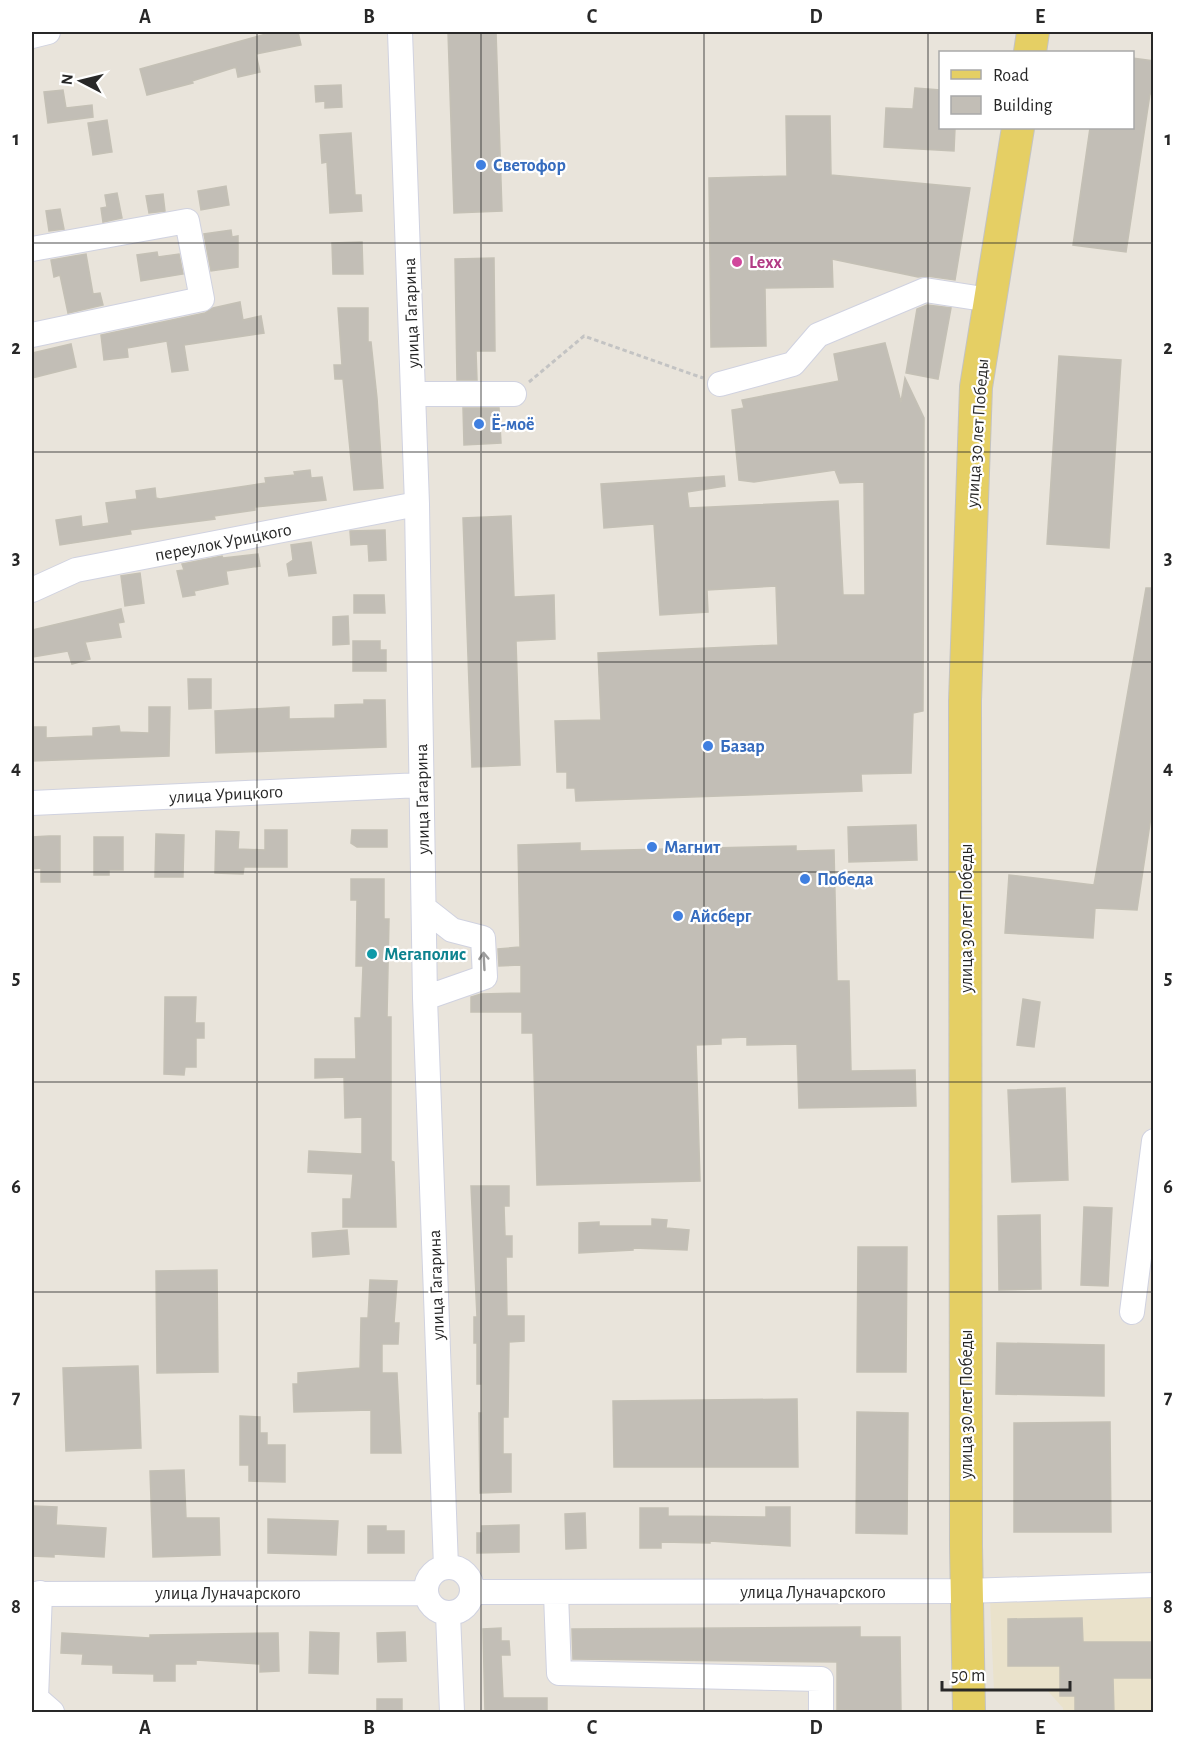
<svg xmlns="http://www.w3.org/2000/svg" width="1185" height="1744" font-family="'Alegreya Sans',sans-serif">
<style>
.education{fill:#eae2cb}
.building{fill:#c2beb6;stroke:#c4c0b5;stroke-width:1.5}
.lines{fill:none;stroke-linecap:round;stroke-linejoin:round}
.minor-casing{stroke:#d0d2e0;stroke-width:26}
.major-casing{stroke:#c3c3c3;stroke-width:34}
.path{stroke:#c3c3c3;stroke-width:3;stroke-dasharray:4.5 3;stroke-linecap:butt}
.minor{stroke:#fff;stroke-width:24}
.major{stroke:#e5cf64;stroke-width:32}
.oneway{stroke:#9e9e9e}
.grid{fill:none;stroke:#282828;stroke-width:1.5;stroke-opacity:0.55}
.shop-dot{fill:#3f7fe0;stroke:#fff;stroke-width:2}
.hotel-dot{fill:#d1479c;stroke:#fff;stroke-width:2}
.culture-dot{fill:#0f9aa8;stroke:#fff;stroke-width:2}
.labels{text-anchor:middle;stroke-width:4.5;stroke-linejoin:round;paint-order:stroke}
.shop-label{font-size:18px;font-weight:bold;fill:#366cbe;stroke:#fff;text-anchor:start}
.hotel-label{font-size:18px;font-weight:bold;fill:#b23c85;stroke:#fff;text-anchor:start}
.street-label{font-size:18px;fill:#282828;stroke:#fff}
.culture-label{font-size:18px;font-weight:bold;fill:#0d838f;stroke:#fff;text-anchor:start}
.neatline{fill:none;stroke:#282828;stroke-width:2}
.grid-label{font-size:20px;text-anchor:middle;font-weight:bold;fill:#282828}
</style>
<rect width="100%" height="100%" fill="#e9e4db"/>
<!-- education -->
<path class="education" d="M 1153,1594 L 1153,1712 L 1063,1712 L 1063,1708 L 1047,1690 L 994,1691 L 990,1600 Z"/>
<!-- building -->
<path class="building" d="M 266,32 L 298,32 L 301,45 L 256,54 L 260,72 L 238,77 L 236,67 L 192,81 L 193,83 L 147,95 L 140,69 L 266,34 Z
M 448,32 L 496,32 L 502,211 L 454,213 Z
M 1132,58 L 1154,61 L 1154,94 L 1150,94 L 1126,252 L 1073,245 L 1090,128 L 1132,128 Z
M 341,85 L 342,107 L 325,108 L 325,101 L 316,102 L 315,86 Z
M 915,88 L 940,90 L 940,128 L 955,128 L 954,151 L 884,147 L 886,108 L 913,109 Z
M 63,90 L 66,108 L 92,105 L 93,117 L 48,123 L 44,92 Z
M 786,116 L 830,116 L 831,175 L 970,188 L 955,280 L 927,276 L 918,277 L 832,259 L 833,287 L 765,288 L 766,346 L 711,347 L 709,178 L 787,176 Z
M 107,120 L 112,152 L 93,155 L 88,123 Z
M 351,133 L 355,195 L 361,195 L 362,211 L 330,213 L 327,162 L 322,163 L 320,135 Z
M 226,186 L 229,205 L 201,210 L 198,191 Z
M 117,193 L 122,218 L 103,222 L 101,208 L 107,207 L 105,195 Z
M 163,194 L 165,211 L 149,213 L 146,196 Z
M 60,209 L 64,229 L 49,231 L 46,211 Z
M 231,230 L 232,237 L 238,236 L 238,267 L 211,271 L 204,234 Z
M 362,242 L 363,274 L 333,274 L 332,243 Z
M 157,252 L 158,257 L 179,254 L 183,274 L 141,281 L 137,255 Z
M 86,254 L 93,294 L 100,293 L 103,305 L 68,313 L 60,275 L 54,277 L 51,260 Z
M 494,258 L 495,351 L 476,351 L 477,380 L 457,380 L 455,259 Z
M 240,302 L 243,320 L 261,316 L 264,333 L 184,345 L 188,370 L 172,372 L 167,341 L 127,348 L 128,357 L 104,360 L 101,335 L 205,313 L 213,308 Z
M 927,305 L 951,308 L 938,379 L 906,373 L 917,309 Z
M 338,308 L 368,308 L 368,342 L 371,342 L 377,398 L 383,488 L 354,490 L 343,379 L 335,379 L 334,365 L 342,365 Z
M 885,343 L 901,402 L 905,378 L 924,418 L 923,711 L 913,713 L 911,773 L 861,774 L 862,791 L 576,801 L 575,788 L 567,788 L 567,772 L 557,772 L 555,721 L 601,720 L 598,653 L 778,645 L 776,586 L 707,590 L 708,612 L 660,615 L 654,524 L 604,528 L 601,484 L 724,476 L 725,486 L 687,492 L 689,508 L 838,501 L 843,595 L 865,595 L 864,482 L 840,483 L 835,470 L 754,482 L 739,480 L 732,410 L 744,408 L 742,400 L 839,381 L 834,354 Z
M 71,344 L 76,367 L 32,378 L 32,353 Z
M 1059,356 L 1121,360 L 1109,548 L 1047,544 Z
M 463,408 L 499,408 L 501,443 L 464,445 Z
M 310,470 L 311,478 L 322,477 L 326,500 L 255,507 L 255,510 L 214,516 L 215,519 L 130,530 L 131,534 L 60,545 L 56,520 L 81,516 L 82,527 L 109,523 L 106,503 L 137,499 L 136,491 L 155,488 L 156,498 L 160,499 L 266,483 L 265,478 L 295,475 L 294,472 Z
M 511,516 L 514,597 L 554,595 L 555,639 L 516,641 L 520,765 L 472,767 L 463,518 Z
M 385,530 L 386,560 L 369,561 L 368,544 L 351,545 L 350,531 Z
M 311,542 L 316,573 L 289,576 L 287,564 L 293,560 L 291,545 Z
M 258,554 L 260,566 L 226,571 L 228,584 L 194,591 L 195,595 L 183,597 L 177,571 L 184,570 L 182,564 L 222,556 L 223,558 Z
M 140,573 L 144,603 L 125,606 L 121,576 Z
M 1146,588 L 1154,588 L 1154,797 L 1137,910 L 1095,908 L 1093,938 L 1005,933 L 1009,875 L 1094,885 Z
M 354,595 L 384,595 L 385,613 L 354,613 Z
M 121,609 L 124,622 L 118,623 L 121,637 L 85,642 L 90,659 L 72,664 L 68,651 L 32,657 L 32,630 Z
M 348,616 L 349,644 L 333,645 L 333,617 Z
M 353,641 L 380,641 L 380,650 L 386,650 L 386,671 L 353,671 Z
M 188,679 L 211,679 L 211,708 L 189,709 Z
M 364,700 L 385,700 L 386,747 L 216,753 L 215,711 L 289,707 L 289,719 L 335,718 L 335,705 L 364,704 Z
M 149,707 L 170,707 L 169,756 L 32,761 L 32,727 L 46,727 L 46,738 L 93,736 L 93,728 L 119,726 L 120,732 L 149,733 Z
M 916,825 L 917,860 L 849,862 L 848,827 Z
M 265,830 L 287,830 L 287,867 L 244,867 L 243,874 L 215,873 L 216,831 L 239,832 L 238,849 L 265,850 Z
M 352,830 L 387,830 L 387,847 L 357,847 L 351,843 Z
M 156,834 L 184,835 L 183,877 L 155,877 Z
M 49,836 L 60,836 L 60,882 L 41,882 L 41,868 L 32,869 L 32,837 Z
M 94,837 L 123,837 L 123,870 L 109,870 L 109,875 L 94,875 Z
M 580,843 L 580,851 L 796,846 L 796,851 L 834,850 L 837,981 L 849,981 L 851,1071 L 915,1070 L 916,1106 L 799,1108 L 797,1044 L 747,1045 L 747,1037 L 721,1038 L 721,1044 L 696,1045 L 700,1181 L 537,1185 L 533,1033 L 522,1033 L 522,1012 L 471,1012 L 471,997 L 481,994 L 521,993 L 521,965 L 499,966 L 498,949 L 520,947 L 518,845 Z
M 351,879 L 384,879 L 384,919 L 389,919 L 387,1017 L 391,1017 L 391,1161 L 394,1162 L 396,1227 L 343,1227 L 343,1199 L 351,1199 L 353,1174 L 308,1172 L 309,1151 L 362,1154 L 362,1117 L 345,1118 L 344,1077 L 315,1078 L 315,1059 L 356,1059 L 355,1018 L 361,1018 L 363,966 L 356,966 L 357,900 L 351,900 Z
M 165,997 L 196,997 L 195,1023 L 204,1023 L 204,1038 L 196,1038 L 196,1067 L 185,1067 L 184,1075 L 164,1074 Z
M 1023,999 L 1040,1002 L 1034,1047 L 1017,1045 Z
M 1065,1088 L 1068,1180 L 1012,1182 L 1008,1090 Z
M 471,1186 L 509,1186 L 509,1206 L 504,1206 L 505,1236 L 512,1236 L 512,1257 L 506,1257 L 507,1316 L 524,1316 L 524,1341 L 509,1342 L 508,1417 L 503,1417 L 503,1454 L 511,1454 L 511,1492 L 480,1493 L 479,1413 L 482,1413 L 482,1384 L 477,1384 L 477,1343 L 474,1343 L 474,1317 L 477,1317 Z
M 1084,1207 L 1112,1208 L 1108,1286 L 1081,1285 Z
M 1040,1215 L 1041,1289 L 999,1290 L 998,1216 Z
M 652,1219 L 667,1220 L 666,1228 L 689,1230 L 687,1250 L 633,1248 L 633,1250 L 579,1253 L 579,1223 L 599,1222 L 599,1226 L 652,1226 Z
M 347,1230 L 349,1254 L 313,1257 L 312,1233 Z
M 858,1247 L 907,1247 L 906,1372 L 857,1372 Z
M 217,1270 L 218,1372 L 157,1373 L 156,1271 Z
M 370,1280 L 397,1281 L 394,1323 L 399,1323 L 398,1344 L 382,1344 L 382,1373 L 397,1373 L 401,1453 L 371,1453 L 371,1410 L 294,1412 L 293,1384 L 298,1384 L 298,1373 L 360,1368 L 361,1318 L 368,1318 Z
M 997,1343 L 1104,1345 L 1104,1396 L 996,1394 Z
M 138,1366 L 141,1448 L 66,1451 L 63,1368 Z
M 797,1399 L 798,1467 L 614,1467 L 613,1401 Z
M 857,1412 L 908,1413 L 907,1534 L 856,1533 Z
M 240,1416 L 260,1417 L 260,1433 L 267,1433 L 267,1445 L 285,1445 L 285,1482 L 249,1481 L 249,1465 L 240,1465 Z
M 1110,1422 L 1111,1532 L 1014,1532 L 1014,1423 Z
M 184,1470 L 186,1518 L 219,1518 L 220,1555 L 153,1557 L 150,1471 Z
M 33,1506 L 57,1507 L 56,1525 L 106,1528 L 104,1557 L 54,1554 L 54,1557 L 32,1556 Z
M 766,1507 L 790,1507 L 790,1546 L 710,1541 L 710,1543 L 661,1542 L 661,1548 L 640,1548 L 640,1508 L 668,1508 L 668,1516 L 766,1517 Z
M 585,1513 L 586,1548 L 566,1549 L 565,1514 Z
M 268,1519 L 338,1521 L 336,1555 L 268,1553 Z
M 519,1525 L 519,1552 L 477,1553 L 477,1533 L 482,1533 L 482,1526 Z
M 368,1526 L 386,1526 L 386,1531 L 404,1531 L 404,1553 L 368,1553 Z
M 1082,1618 L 1083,1642 L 1154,1642 L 1154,1678 L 1113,1678 L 1114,1713 L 1075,1713 L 1075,1696 L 1060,1696 L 1060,1666 L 1008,1666 L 1008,1619 Z
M 860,1627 L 860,1637 L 900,1637 L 901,1713 L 837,1710 L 837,1662 L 573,1659 L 572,1629 Z
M 501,1628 L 501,1641 L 509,1641 L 510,1655 L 501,1655 L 503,1698 L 547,1698 L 547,1713 L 485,1713 L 483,1629 Z
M 310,1632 L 339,1633 L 338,1674 L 309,1673 Z
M 405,1632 L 406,1661 L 378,1662 L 377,1633 Z
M 62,1633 L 150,1638 L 150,1635 L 278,1633 L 279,1671 L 260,1672 L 260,1664 L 196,1660 L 196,1664 L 175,1664 L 175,1681 L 154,1681 L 154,1674 L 113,1673 L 113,1665 L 82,1664 L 83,1654 L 61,1653 Z
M 377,1699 L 402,1699 L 402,1713 L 377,1713 Z"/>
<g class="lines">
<!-- minor casing -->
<g class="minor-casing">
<path id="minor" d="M 400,32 L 417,504 L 425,998 L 446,1567
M 32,36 L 48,32
M 32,249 L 187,221 L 202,299 L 32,335
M 720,384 L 793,364 L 818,335 L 925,290 L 990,300
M 414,394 L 514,394
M 32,590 L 76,570 L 417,504
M 32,803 L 421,785
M 424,908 L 452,930 L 483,938 L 485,977 L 425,998
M 1132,1312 L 1154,1141
M426 1590a23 23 0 1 1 46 0a23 23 0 1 1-46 0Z
M 473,1592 L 966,1591 L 1154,1585
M 40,1593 L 36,1698 L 52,1712
M 32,1594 L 425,1593
M 556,1594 L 559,1673 L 821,1679 L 821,1712
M 448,1614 L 452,1712"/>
</g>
<!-- major casing -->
<g class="major-casing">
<path id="major" d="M 1030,52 L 1033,32
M 969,1712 L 966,1546 L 965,701 L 976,387 L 1018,128"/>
</g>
<!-- path -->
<path class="path" d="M 529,382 L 584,336 L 703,378"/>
<!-- minor -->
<use href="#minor" class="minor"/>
<!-- major -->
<use href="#major" class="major"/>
</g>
<!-- one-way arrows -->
<defs><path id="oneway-shaft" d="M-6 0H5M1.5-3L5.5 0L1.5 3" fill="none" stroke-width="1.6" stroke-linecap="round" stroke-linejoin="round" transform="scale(1.5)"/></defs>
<use class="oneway" href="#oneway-shaft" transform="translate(484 961) rotate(-93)"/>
<!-- grid -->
<path class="grid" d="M 257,32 L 257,1712M 481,32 L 481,1712M 704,32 L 704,1712M 928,32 L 928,1712M 32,243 L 1154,243M 32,452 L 1154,452M 32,662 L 1154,662M 32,872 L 1154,872M 32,1082 L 1154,1082M 32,1292 L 1154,1292M 32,1501 L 1154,1501"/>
<!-- markers -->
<g class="shop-dot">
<circle cx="481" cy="165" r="6"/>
<circle cx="479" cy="424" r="6"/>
<circle cx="708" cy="746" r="6"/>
<circle cx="652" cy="847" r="6"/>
<circle cx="805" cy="879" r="6"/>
<circle cx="678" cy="916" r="6"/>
</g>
<circle class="hotel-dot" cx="737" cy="262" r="6"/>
<circle class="culture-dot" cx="372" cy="954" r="6"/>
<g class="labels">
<!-- shop labels -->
<g class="shop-label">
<text x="493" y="171">Светофор</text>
<text x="491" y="430">Ё-моё</text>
<text x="720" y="752">Базар</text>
<text x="664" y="853">Магнит</text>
<text x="817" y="885">Победа</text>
<text x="690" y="922">Айсберг</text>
</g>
<!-- hotel labels -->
<g class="hotel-label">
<text x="749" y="268">Lexx</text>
</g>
<!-- street labels -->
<g class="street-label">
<text transform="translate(411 313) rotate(-92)" y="6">улица Гагарина</text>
<text transform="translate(977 433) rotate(-86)" y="6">улица 30 лет Победы</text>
<text transform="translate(223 542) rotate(-11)" y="6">переулок Урицкого</text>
<text transform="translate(226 794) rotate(-3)" y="6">улица Урицкого</text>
<text transform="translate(422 799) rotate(-91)" y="6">улица Гагарина</text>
<text transform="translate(966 918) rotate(-90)" y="6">улица 30 лет Победы</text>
<text transform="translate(436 1285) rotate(-92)" y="6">улица Гагарина</text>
<text transform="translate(966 1404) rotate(-90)" y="6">улица 30 лет Победы</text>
<text x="813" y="1598">улица Луначарского</text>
<text x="228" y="1599">улица Луначарского</text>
</g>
<!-- culture labels -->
<g class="culture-label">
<text x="384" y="960">Мегаполис</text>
</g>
</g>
<!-- border -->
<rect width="1185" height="1744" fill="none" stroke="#ffffff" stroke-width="66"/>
<!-- legend -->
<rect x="939" y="51" width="195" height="78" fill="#ffffff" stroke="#a9a9a9" stroke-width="1.5"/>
<rect x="951" y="70" width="30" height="9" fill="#e5cf64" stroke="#a9a9a9" stroke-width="1.5"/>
<text x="993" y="81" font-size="18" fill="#282828">Road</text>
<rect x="951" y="96" width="30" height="18" fill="#c2beb6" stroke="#a9a9a9" stroke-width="1.5"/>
<text x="993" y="111" font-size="18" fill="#282828">Building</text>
<!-- north arrow -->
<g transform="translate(81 81) rotate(277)" stroke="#ffffff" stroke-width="4.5" paint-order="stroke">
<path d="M0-4.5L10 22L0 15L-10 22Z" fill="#282828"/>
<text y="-9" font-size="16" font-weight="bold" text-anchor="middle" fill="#282828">N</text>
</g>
<!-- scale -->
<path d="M942 1681v9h128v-9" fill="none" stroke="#282828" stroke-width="3"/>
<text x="951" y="1681" font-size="18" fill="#282828" stroke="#ffffff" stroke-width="4.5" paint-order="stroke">50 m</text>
<rect x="33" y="33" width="1119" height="1678" class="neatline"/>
<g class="grid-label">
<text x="145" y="23">A</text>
<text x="369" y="23">B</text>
<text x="592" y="23">C</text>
<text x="816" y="23">D</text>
<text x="1040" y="23">E</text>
<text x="16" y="145">1</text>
<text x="1168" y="145">1</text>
<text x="16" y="354">2</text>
<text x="1168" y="354">2</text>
<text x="16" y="564">3</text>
<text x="1168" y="564">3</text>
<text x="16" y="774">4</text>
<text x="1168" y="774">4</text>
<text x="16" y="984">5</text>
<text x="1168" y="984">5</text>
<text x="16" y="1193">6</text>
<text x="1168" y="1193">6</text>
<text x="16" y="1403">7</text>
<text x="1168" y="1403">7</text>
<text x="16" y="1613">8</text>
<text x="1168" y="1613">8</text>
<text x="145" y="1734">A</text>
<text x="369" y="1734">B</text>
<text x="592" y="1734">C</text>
<text x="816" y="1734">D</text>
<text x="1040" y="1734">E</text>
</g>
</svg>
